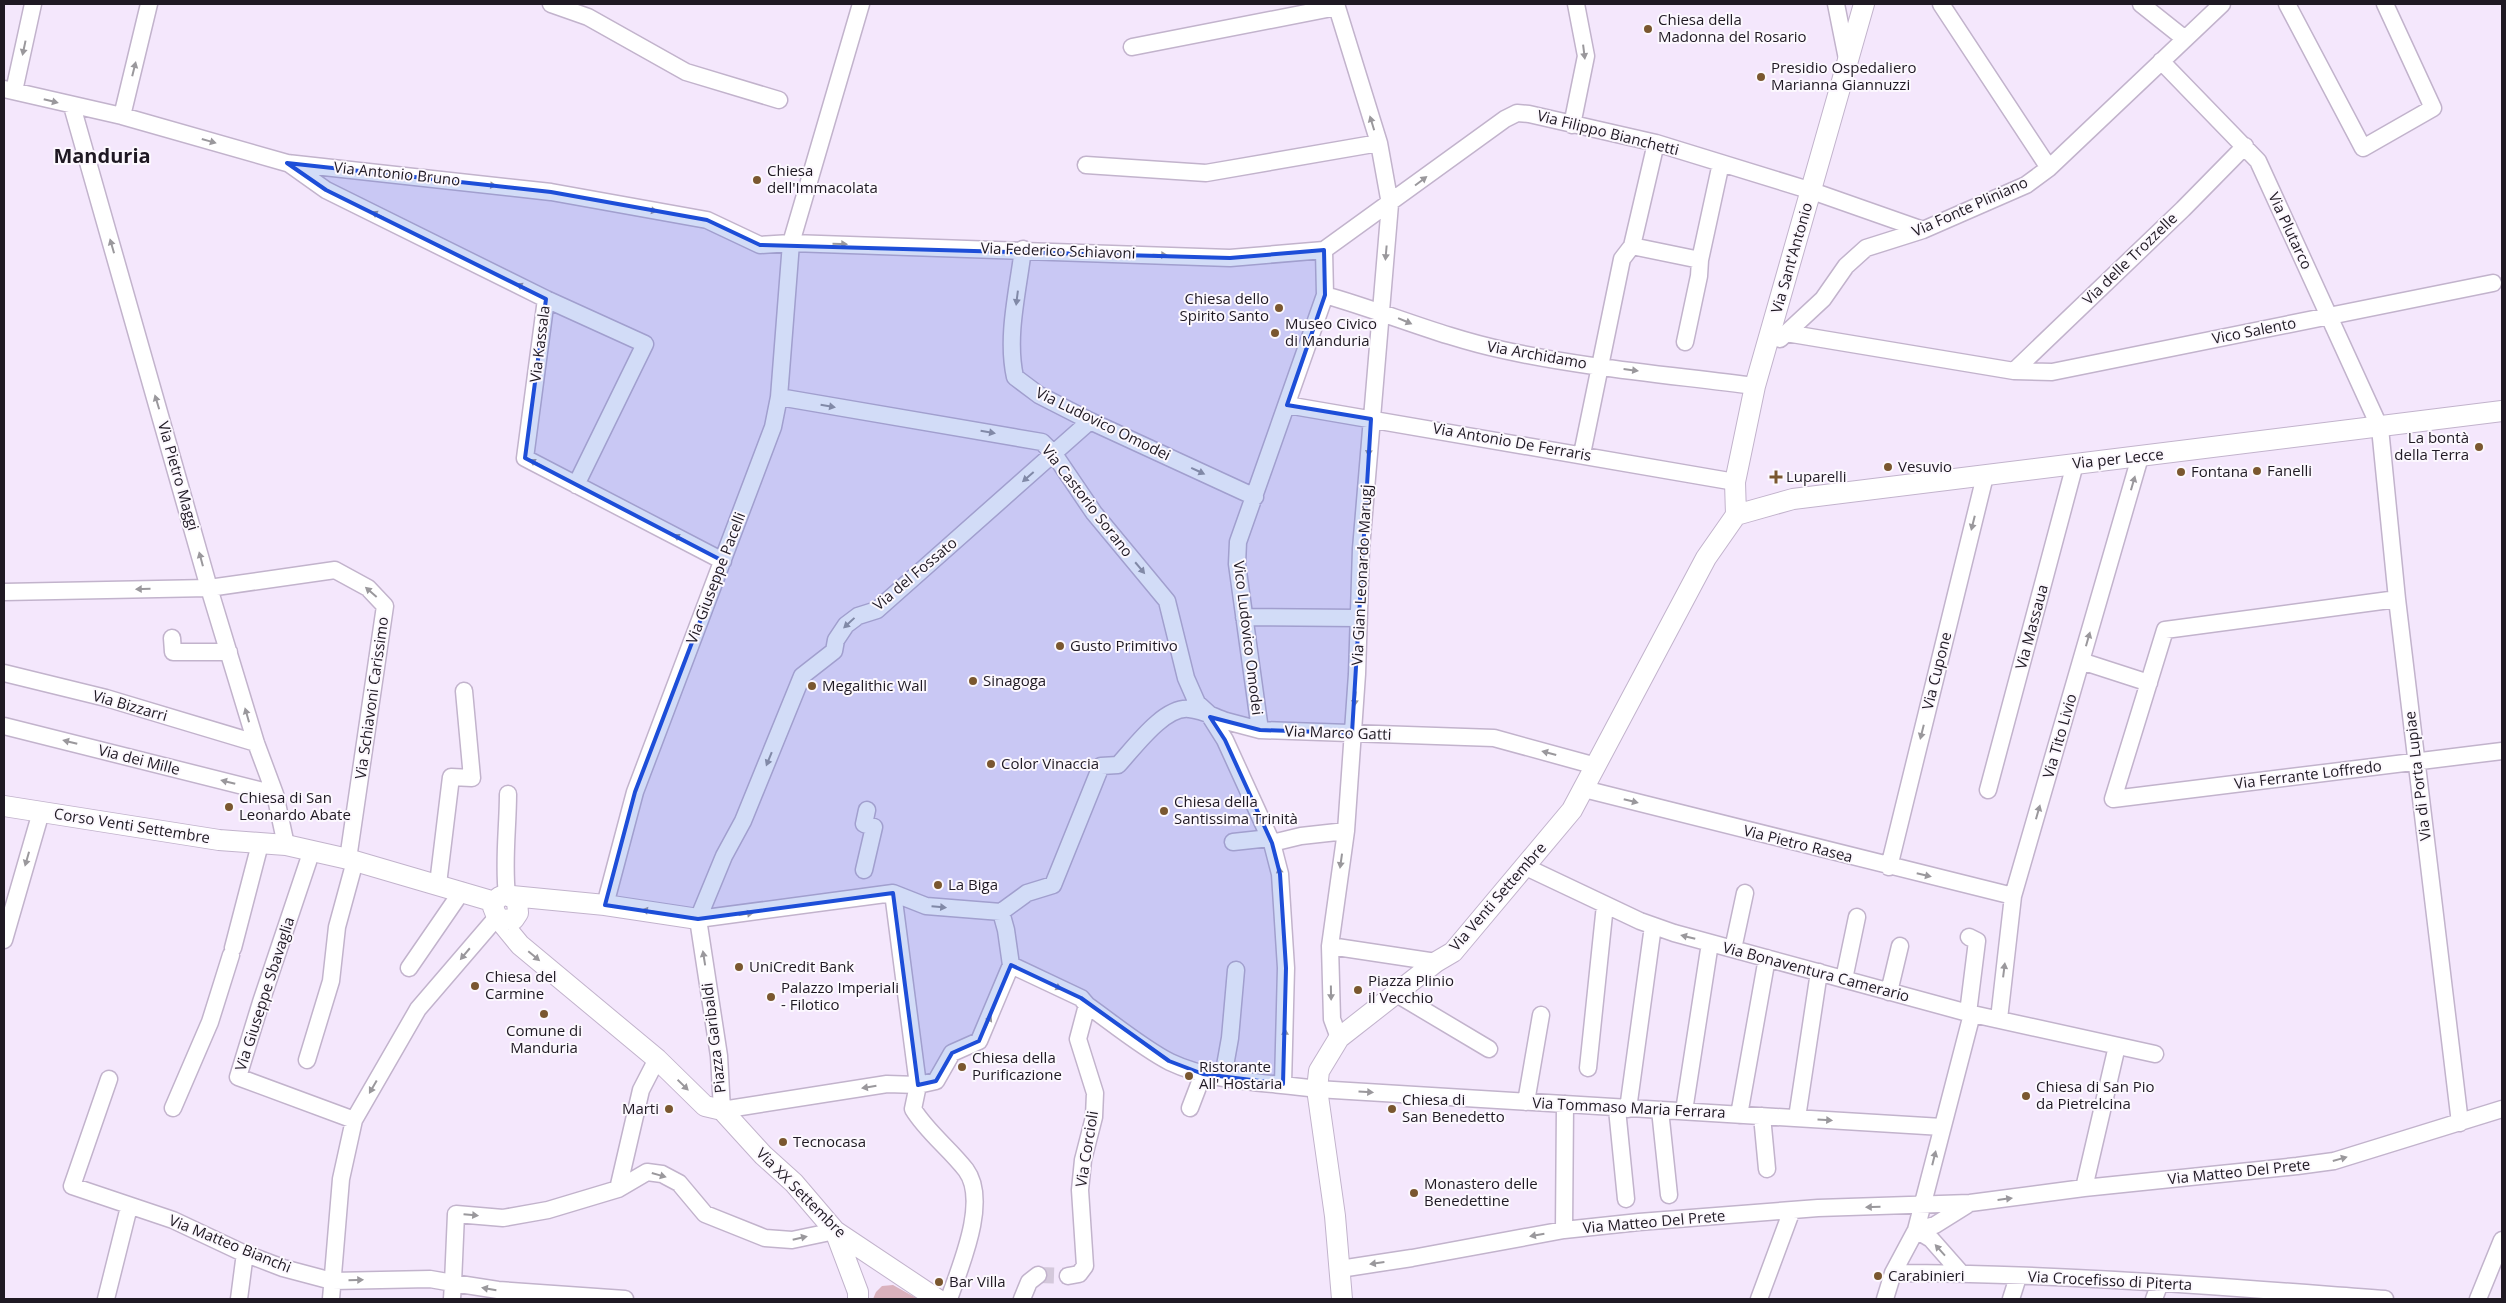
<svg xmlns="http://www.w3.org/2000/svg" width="2506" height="1303" font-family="'Open Sans',sans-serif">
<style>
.green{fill:#dab1bd}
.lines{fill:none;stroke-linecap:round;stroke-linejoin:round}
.minor-tunnel{stroke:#d4c8db;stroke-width:16;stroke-dasharray:16 8;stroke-linecap:butt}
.minor-casing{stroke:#c2b3cc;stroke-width:19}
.tertiary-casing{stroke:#c2b3cc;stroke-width:22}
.minor{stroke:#fff;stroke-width:16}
.tertiary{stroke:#fff;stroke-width:20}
.oneway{fill:#9a989c}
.marked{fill:#1d4ed8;fill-opacity:0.2;stroke:#1d4ed8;stroke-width:4;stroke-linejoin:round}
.poi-dot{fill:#7a572f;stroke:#fcf8fe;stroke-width:2}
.labels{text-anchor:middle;stroke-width:4;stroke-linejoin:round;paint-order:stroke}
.poi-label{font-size:15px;fill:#1f1923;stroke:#fcf8fe;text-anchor:start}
.street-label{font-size:15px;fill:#1f1923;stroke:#fcf8fe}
.district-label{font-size:20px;font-weight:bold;fill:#1f1923;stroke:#fcf8fe}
</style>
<rect width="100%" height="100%" fill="#f4e7fc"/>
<!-- green -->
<path class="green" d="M 893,1285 L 918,1299 L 873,1299 L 876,1292 L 882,1286 Z"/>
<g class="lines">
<!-- minor-tunnel -->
<path class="minor-tunnel" d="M 1038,1275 L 1068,1276"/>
<!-- minor casing -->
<g class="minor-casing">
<path id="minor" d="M 551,4 L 588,17 L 686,72 L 779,100
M 1336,4 L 1379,143 L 1390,204 L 1361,549 L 1357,674 L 1346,831 L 1330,946 L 1332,1019 L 1339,1038
M 1836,4 L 1847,59
M 1941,4 L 2049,168
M 2141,4 L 2185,39
M 2287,4 L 2363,148 L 2433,108 L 2385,4
M 1132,47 L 1337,7
M 2161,61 L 2258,161 L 2380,428 L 2397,599 L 2460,1123
M 4,89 L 122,116 L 287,163 L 551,192 L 707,220 L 760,245 L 791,243 L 1230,258 L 1324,250
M 14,91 L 33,4
M 72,106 L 209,588 L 256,743 L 275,794 L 286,845
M 122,116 L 149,4
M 1572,125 L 1586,56 L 1576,4
M 288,163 L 326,190 L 546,299 L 525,458 L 723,561
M 1086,165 L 1206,173 L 1379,143
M 1632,246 L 1700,260 L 1721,163
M 1023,249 C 1018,291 1006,336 1015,377 L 1039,395 L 1090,421 L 1255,497
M 1324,250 L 1505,119 L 1517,113 L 1529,114 L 1656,143 L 1812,191 L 1923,230
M 1325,295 C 1385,312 1442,337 1503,350 C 1585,368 1671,375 1755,386
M 546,299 L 645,344 L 576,485
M 1786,333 L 2014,371 L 2052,372 L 2493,283
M 1780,339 L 1823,299 L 1846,266 L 1866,248 L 1923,230 L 2026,185 L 2049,168 L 2222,4
M 1685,342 L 1699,276 L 1700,260
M 2014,371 L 2183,209 L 2245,146
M 779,397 L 1042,442 L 1054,454 L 1094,513 L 1167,601 L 1186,678 L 1197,703 L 1208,713 L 1225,740 L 1272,843 L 1280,874 L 1286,968 L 1283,1084
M 1287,405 L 1735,482
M 1582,454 L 1622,259 L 1632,246 L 1656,143
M 4,592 L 209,588 L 335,570 L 368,588 L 385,606 L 348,859
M 2397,599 L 2165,630 L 2113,799 L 2502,751
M 1244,617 L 1359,618
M 172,638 L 173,652 L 229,652
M 2081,661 L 2149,683
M 4,673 L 106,698 L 256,743
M 4,726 L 275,794
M 1260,730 L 1237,564 L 1238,542 L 1325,295 L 1324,250
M 1584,789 L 2013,896
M 1988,790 L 2075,464
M 1233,842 L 1270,838
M 1272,843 L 1301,836 L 1346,831
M 312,850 L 261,1002 L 238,1077 L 354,1120
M 1526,867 L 1640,921 L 1674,933 L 1968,1013 L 2155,1054
M 1889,867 L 1985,476
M 864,870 L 874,827 L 864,824 L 867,810
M 438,884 L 451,777 L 472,778 L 464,691
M 893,893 L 918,1085 L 913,1109 C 927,1132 949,1148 966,1170 C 989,1201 960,1267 949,1299
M 893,893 L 926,906 L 1001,912
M 507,895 C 503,862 508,827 508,794
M 605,905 L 635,792 L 773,427 L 779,397 L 791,243 L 861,4
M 698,919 L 724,856 L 743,821 L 802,676 L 834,651 L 836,640 L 846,625 L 858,616 L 877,610 L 1090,421
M 698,919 L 719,1056 L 722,1110 L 887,1084 L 918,1085 L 936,1081 L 952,1053 L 979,1041 L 1011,965
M 698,919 L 893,893
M 4,940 L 41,812
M 1330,946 L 1436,962
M 233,948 L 260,844
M 1733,949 L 1745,893
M 1011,965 L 1081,998 L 1087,1005 C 1111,1022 1144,1049 1170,1062 C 1214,1083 1269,1082 1317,1089 L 1942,1127
M 1011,965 L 1006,930 L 1001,912 L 1027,893 L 1053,885 L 1101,766 L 1118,765 C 1134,748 1164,706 1189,709 C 1203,710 1214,717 1226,721 C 1237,724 1249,727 1260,730 L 1494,738 L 1596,766
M 409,968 L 462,891
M 1844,979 L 1857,917
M 1889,992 L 1900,946
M 1395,993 L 1489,1049
M 1968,1013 L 1977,941 L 1969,937
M 1999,1019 L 2013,896 L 2140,457
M 307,1060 L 331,981 L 337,927 L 355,861
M 1588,1068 L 1605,905
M 1223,1077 L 1230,1038 L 1236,970
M 109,1079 L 72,1186 L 173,1220 L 241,1252 L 283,1268 L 332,1281 L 430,1279 L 453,1283 L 456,1214 L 503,1218 L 548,1210 L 618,1189 L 647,1172 L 662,1174 L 679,1183 L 705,1214 L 765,1238 L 792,1240 L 835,1231
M 1526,1102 L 1541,1015
M 173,1108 L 210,1022 L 231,955
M 1190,1108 L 1203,1074
M 1617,1109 L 1626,1199
M 1628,1109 L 1653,926
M 1660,1110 L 1669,1195
M 1684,1111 L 1710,943
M 1798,1111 L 1819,972
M 1739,1115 L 1767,958
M 1762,1116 L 1767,1169
M 2084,1188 L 2117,1046
M 618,1189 L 641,1090 L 657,1059
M 1564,1230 L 1565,1104
M 1916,1230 L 1931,1239 L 1961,1273
M 1916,1230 L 1935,1225 L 1967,1205
M 1340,1269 L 1412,1258 L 1564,1230 L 1639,1222 L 1818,1208 L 1970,1203 L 2084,1188 L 2297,1166 L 2334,1161 L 2502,1109
M 1893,1273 C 2057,1273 2222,1287 2385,1299
M 1068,1276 L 1079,1274 L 1085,1266 L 1080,1190 L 1083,1160 L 1094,1117 L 1095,1093 L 1078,1039 L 1087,1005
M 106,1299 L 129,1207
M 239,1299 L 245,1253
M 331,1299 L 341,1179 L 354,1120 L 418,1009 L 497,917
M 452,1299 L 453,1283 L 498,1290 L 625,1299
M 1022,1299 L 1029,1282 L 1038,1275
M 1759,1299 L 1792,1210
M 1885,1299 L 1893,1273 L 1916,1230 L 1972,1014
M 2011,1299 L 2018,1277
M 2154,1299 L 2160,1283
M 2478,1299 L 2502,1240"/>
</g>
<!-- tertiary casing -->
<g class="tertiary-casing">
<path id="tertiary" d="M 1736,515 L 1793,499 L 2502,411
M 1736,515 L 1735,482 L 1755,386 L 1864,4
M 4,806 L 219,840 L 286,845 L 348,859 L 495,902
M 512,896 L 605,905 L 698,919
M 501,920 L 514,919 L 518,913 L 517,901 C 507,892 497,894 493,907 L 497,917 L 520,945 L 657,1059 L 705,1106 L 722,1110 L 763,1155 L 794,1183 L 835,1231 L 937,1299
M 835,1231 L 858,1292 L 858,1299
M 1342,1299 L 1335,1216 L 1317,1089 L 1319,1071 L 1339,1038 L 1436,962 L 1453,952 L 1572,810 L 1706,558 L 1736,515"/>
</g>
<!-- minor -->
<use href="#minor" class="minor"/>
<!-- tertiary -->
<use href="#tertiary" class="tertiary"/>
</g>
<!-- one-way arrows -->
<defs><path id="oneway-solid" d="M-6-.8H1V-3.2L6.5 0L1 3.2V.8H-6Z" transform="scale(1.25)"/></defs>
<g class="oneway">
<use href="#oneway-solid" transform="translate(24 48) rotate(102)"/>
<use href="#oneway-solid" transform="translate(1584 52) rotate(83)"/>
<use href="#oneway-solid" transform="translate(134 69) rotate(-76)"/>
<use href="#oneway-solid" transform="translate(51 101) rotate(14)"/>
<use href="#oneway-solid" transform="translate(1372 123) rotate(-107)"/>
<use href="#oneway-solid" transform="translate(209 141) rotate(16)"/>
<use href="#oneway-solid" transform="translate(1421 181) rotate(-37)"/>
<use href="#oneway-solid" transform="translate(489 185) rotate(6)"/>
<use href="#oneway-solid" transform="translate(650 210) rotate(10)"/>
<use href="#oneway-solid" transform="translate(378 215) rotate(-154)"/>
<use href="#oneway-solid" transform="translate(840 244) rotate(2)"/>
<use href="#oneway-solid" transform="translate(112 246) rotate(-106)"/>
<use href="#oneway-solid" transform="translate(1386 253) rotate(95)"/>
<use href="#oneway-solid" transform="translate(1160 255) rotate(2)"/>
<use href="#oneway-solid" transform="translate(523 287) rotate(-154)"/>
<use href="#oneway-solid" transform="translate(1017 298) rotate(97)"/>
<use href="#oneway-solid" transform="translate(1405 321) rotate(23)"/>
<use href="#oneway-solid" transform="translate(1631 370) rotate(7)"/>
<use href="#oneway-solid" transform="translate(157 402) rotate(-107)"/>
<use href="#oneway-solid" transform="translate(828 406) rotate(10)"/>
<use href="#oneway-solid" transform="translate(988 432) rotate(10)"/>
<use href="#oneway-solid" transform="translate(1369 449) rotate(94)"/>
<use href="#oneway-solid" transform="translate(536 463) rotate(-152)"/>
<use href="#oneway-solid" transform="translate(1198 471) rotate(25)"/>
<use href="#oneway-solid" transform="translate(1028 477) rotate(139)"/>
<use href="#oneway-solid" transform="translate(2133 483) rotate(-74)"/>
<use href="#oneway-solid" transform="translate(1973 523) rotate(104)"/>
<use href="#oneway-solid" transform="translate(680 538) rotate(-152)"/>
<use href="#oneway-solid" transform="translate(201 559) rotate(-105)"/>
<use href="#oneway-solid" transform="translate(1140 568) rotate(50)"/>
<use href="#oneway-solid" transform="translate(143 589) rotate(179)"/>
<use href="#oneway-solid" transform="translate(371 592) rotate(-139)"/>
<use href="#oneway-solid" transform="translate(849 623) rotate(137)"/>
<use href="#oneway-solid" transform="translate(2088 639) rotate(-74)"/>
<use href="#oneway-solid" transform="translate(1355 699) rotate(95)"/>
<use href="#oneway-solid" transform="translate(247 715) rotate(-106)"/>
<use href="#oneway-solid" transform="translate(1922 732) rotate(104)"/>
<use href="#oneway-solid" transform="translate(70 742) rotate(-166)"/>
<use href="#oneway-solid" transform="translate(1549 753) rotate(-165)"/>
<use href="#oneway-solid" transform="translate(769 759) rotate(112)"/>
<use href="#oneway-solid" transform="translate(228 782) rotate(-166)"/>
<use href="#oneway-solid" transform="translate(1631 801) rotate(14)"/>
<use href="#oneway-solid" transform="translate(2038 812) rotate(-74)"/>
<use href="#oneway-solid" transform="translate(27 859) rotate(106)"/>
<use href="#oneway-solid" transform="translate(1341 861) rotate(98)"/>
<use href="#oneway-solid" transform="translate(1280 874) rotate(-99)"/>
<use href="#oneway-solid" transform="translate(1924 875) rotate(13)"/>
<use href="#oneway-solid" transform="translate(939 907) rotate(5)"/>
<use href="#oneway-solid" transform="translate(649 911) rotate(-171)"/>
<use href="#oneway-solid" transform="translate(746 914) rotate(-8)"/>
<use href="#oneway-solid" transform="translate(1688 937) rotate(-166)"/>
<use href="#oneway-solid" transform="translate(465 954) rotate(130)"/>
<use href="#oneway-solid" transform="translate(534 956) rotate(40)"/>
<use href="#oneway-solid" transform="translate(704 958) rotate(-99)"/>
<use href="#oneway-solid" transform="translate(2004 970) rotate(-83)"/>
<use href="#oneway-solid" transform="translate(1055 986) rotate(25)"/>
<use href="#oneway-solid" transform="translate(1331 993) rotate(89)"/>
<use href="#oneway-solid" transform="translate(988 1022) rotate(-64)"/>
<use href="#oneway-solid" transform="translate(1285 1036) rotate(-89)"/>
<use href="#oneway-solid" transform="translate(683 1085) rotate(44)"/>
<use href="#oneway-solid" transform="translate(373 1087) rotate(120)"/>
<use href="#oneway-solid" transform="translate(869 1087) rotate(171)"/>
<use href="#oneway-solid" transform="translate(1366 1092) rotate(3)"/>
<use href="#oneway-solid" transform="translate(1825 1120) rotate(3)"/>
<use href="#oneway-solid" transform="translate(1934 1158) rotate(-76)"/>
<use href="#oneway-solid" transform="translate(2340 1159) rotate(-16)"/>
<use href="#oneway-solid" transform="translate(659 1175) rotate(16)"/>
<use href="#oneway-solid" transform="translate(2005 1199) rotate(-7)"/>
<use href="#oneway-solid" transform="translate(1873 1207) rotate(179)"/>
<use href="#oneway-solid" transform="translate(471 1215) rotate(5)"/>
<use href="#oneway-solid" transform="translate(1537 1235) rotate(170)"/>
<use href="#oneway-solid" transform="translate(800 1238) rotate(-13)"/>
<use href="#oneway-solid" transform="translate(1940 1250) rotate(-132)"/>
<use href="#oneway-solid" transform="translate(1377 1263) rotate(172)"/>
<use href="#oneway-solid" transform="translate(356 1280) rotate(-1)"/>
<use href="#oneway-solid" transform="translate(489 1289) rotate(-170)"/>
</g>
<!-- marked area -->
<path class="marked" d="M 287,163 L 551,192 L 707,220 L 760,245 L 1230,258 L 1324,250 L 1325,295 L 1287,405 L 1371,419 L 1352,733 L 1260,730 L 1210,717 L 1225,740 L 1272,843 L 1280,874 L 1286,968 L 1283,1084 L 1203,1074 L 1169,1061 L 1081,998 L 1011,965 L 979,1041 L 952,1053 L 936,1081 L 918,1085 L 893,893 L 698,919 L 605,905 L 635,792 L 723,561 L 525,458 L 546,299 L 326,190 Z"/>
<!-- markers -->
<g class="poi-dot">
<circle cx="1648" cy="29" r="5"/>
<circle cx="1761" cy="77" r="5"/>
<circle cx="757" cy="180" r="5"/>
<circle cx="1279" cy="308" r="5"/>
<circle cx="1275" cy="333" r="5"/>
<circle cx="2479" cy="447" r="5"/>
<circle cx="1888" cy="467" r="5"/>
<circle cx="2257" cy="471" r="5"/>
<circle cx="2181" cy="472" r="5"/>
<path d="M1773.5 469.5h5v5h5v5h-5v5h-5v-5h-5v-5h5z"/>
<circle cx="1060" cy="646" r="5"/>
<circle cx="973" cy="681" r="5"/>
<circle cx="812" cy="686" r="5"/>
<circle cx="991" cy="764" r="5"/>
<circle cx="229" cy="807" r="5"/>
<circle cx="1164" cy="811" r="5"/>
<circle cx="938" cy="885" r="5"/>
<circle cx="739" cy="967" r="5"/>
<circle cx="475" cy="986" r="5"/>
<circle cx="1358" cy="990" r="5"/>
<circle cx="771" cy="997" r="5"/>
<circle cx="544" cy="1014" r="5"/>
<circle cx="962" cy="1067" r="5"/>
<circle cx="1189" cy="1076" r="5"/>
<circle cx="2026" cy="1096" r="5"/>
<circle cx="669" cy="1109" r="5"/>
<circle cx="1392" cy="1109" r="5"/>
<circle cx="783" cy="1142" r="5"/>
<circle cx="1414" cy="1193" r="5"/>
<circle cx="1878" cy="1276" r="5"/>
<circle cx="939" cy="1282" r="5"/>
</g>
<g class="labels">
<!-- poi labels -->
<g class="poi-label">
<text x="1658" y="25">Chiesa della<tspan x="1658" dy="17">Madonna del Rosario</tspan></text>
<text x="1771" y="73">Presidio Ospedaliero<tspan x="1771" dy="17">Marianna Giannuzzi</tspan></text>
<text x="767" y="176">Chiesa<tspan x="767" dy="17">dell'Immacolata</tspan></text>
<text x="1269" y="304" text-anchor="end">Chiesa dello<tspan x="1269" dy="17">Spirito Santo</tspan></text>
<text x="1285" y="329">Museo Civico<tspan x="1285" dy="17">di Manduria</tspan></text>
<text x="2469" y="443" text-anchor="end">La bontà<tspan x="2469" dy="17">della Terra</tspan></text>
<text x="1898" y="472">Vesuvio</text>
<text x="2267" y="476">Fanelli</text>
<text x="2191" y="477">Fontana</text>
<text x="1786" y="482">Luparelli</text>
<text x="1070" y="651">Gusto Primitivo</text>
<text x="983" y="686">Sinagoga</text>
<text x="822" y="691">Megalithic Wall</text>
<text x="1001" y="769">Color Vinaccia</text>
<text x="239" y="803">Chiesa di San<tspan x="239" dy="17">Leonardo Abate</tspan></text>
<text x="1174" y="807">Chiesa della<tspan x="1174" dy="17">Santissima Trinità</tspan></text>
<text x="948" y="890">La Biga</text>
<text x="749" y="972">UniCredit Bank</text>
<text x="485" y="982">Chiesa del<tspan x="485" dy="17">Carmine</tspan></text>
<text x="1368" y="986">Piazza Plinio<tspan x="1368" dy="17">il Vecchio</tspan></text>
<text x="781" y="993">Palazzo Imperiali<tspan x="781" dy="17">- Filotico</tspan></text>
<text x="544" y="1036" text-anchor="middle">Comune di<tspan x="544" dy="17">Manduria</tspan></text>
<text x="972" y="1063">Chiesa della<tspan x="972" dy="17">Purificazione</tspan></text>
<text x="1199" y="1072">Ristorante<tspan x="1199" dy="17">All' Hostaria</tspan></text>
<text x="2036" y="1092">Chiesa di San Pio<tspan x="2036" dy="17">da Pietrelcina</tspan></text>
<text x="1402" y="1105">Chiesa di<tspan x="1402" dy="17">San Benedetto</tspan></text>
<text x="659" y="1114" text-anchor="end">Marti</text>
<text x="793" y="1147">Tecnocasa</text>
<text x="1424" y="1189">Monastero delle<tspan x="1424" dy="17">Benedettine</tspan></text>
<text x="1888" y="1281">Carabinieri</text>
<text x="949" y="1287">Bar Villa</text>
</g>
<!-- street labels -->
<g class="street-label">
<text transform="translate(1608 133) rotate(14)" y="5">Via Filippo Bianchetti</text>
<text transform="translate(397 174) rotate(6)" y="5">Via Antonio Bruno</text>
<text transform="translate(1970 207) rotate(-24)" y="5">Via Fonte Pliniano</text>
<text transform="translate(2290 231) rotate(65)" y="5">Via Plutarco</text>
<text transform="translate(1058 251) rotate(2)" y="5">Via Federico Schiavoni</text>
<text transform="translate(1792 258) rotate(-74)" y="5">Via Sant'Antonio</text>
<text transform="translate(2130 259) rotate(-44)" y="5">Via delle Trozzelle</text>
<text transform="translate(2254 331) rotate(-11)" y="5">Vico Salento</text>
<text transform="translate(540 344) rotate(-83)" y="5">Via Kassala</text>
<text transform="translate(1537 355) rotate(10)" y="5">Via Archidamo</text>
<text transform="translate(1103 424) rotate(26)" y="5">Via Ludovico Omodei</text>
<text transform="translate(1512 442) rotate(10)" y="5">Via Antonio De Ferraris</text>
<text transform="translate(2118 459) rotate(-6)" y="5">Via per Lecce</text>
<text transform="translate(178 476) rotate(74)" y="5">Via Pietro Maggi</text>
<text transform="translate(1087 501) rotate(52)" y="5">Via Castorio Sorano</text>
<text transform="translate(915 574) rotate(-40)" y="5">Via del Fossato</text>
<text transform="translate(1362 575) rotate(-87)" y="5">Via Gian Leonardo Marugj</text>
<text transform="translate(716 578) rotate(-69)" y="5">Via Giuseppe Pacelli</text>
<text transform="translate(2032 627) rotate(-75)" y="5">Via Massaua</text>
<text transform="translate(1248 638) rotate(83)" y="5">Vico Ludovico Omodei</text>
<text transform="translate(1937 671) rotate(-76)" y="5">Via Cupone</text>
<text transform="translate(372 698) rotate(-82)" y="5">Via Schiavoni Carissimo</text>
<text transform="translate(130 706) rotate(16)" y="5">Via Bizzarri</text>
<text transform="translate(1338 733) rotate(2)" y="5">Via Marco Gatti</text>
<text transform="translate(2060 736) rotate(-74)" y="5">Via Tito Livio</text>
<text transform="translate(139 760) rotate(14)" y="5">Via dei Mille</text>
<text transform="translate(2308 775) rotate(-7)" y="5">Via Ferrante Loffredo</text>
<text transform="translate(2418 776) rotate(-97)" y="5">Via di Porta Lupiae</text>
<text transform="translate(132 826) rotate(9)" y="5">Corso Venti Settembre</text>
<text transform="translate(1798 844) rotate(14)" y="5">Via Pietro Rasea</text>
<text transform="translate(1498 897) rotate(-49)" y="5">Via Venti Settembre</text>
<text transform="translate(1816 972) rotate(15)" y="5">Via Bonaventura Camerario</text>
<text transform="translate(265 994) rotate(-72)" y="5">Via Giuseppe Sbavaglia</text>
<text transform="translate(714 1038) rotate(-97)" y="5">Piazza Garibaldi</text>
<text transform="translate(1629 1108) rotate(3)" y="5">Via Tommaso Maria Ferrara</text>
<text transform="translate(1087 1149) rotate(-81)" y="5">Via Corcioli</text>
<text transform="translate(2239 1172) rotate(-6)" y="5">Via Matteo Del Prete</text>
<text transform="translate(801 1193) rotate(45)" y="5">Via XX Settembre</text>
<text transform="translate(1654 1222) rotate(-5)" y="5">Via Matteo Del Prete</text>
<text transform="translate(230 1244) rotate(22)" y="5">Via Matteo Bianchi</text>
<text transform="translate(2110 1281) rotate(3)" y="5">Via Crocefisso di Piterta</text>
</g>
<!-- district labels -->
<g class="district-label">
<text x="102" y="163">Manduria</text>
</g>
</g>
<!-- border -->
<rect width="2506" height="1303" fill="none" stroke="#1f1923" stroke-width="10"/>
</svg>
